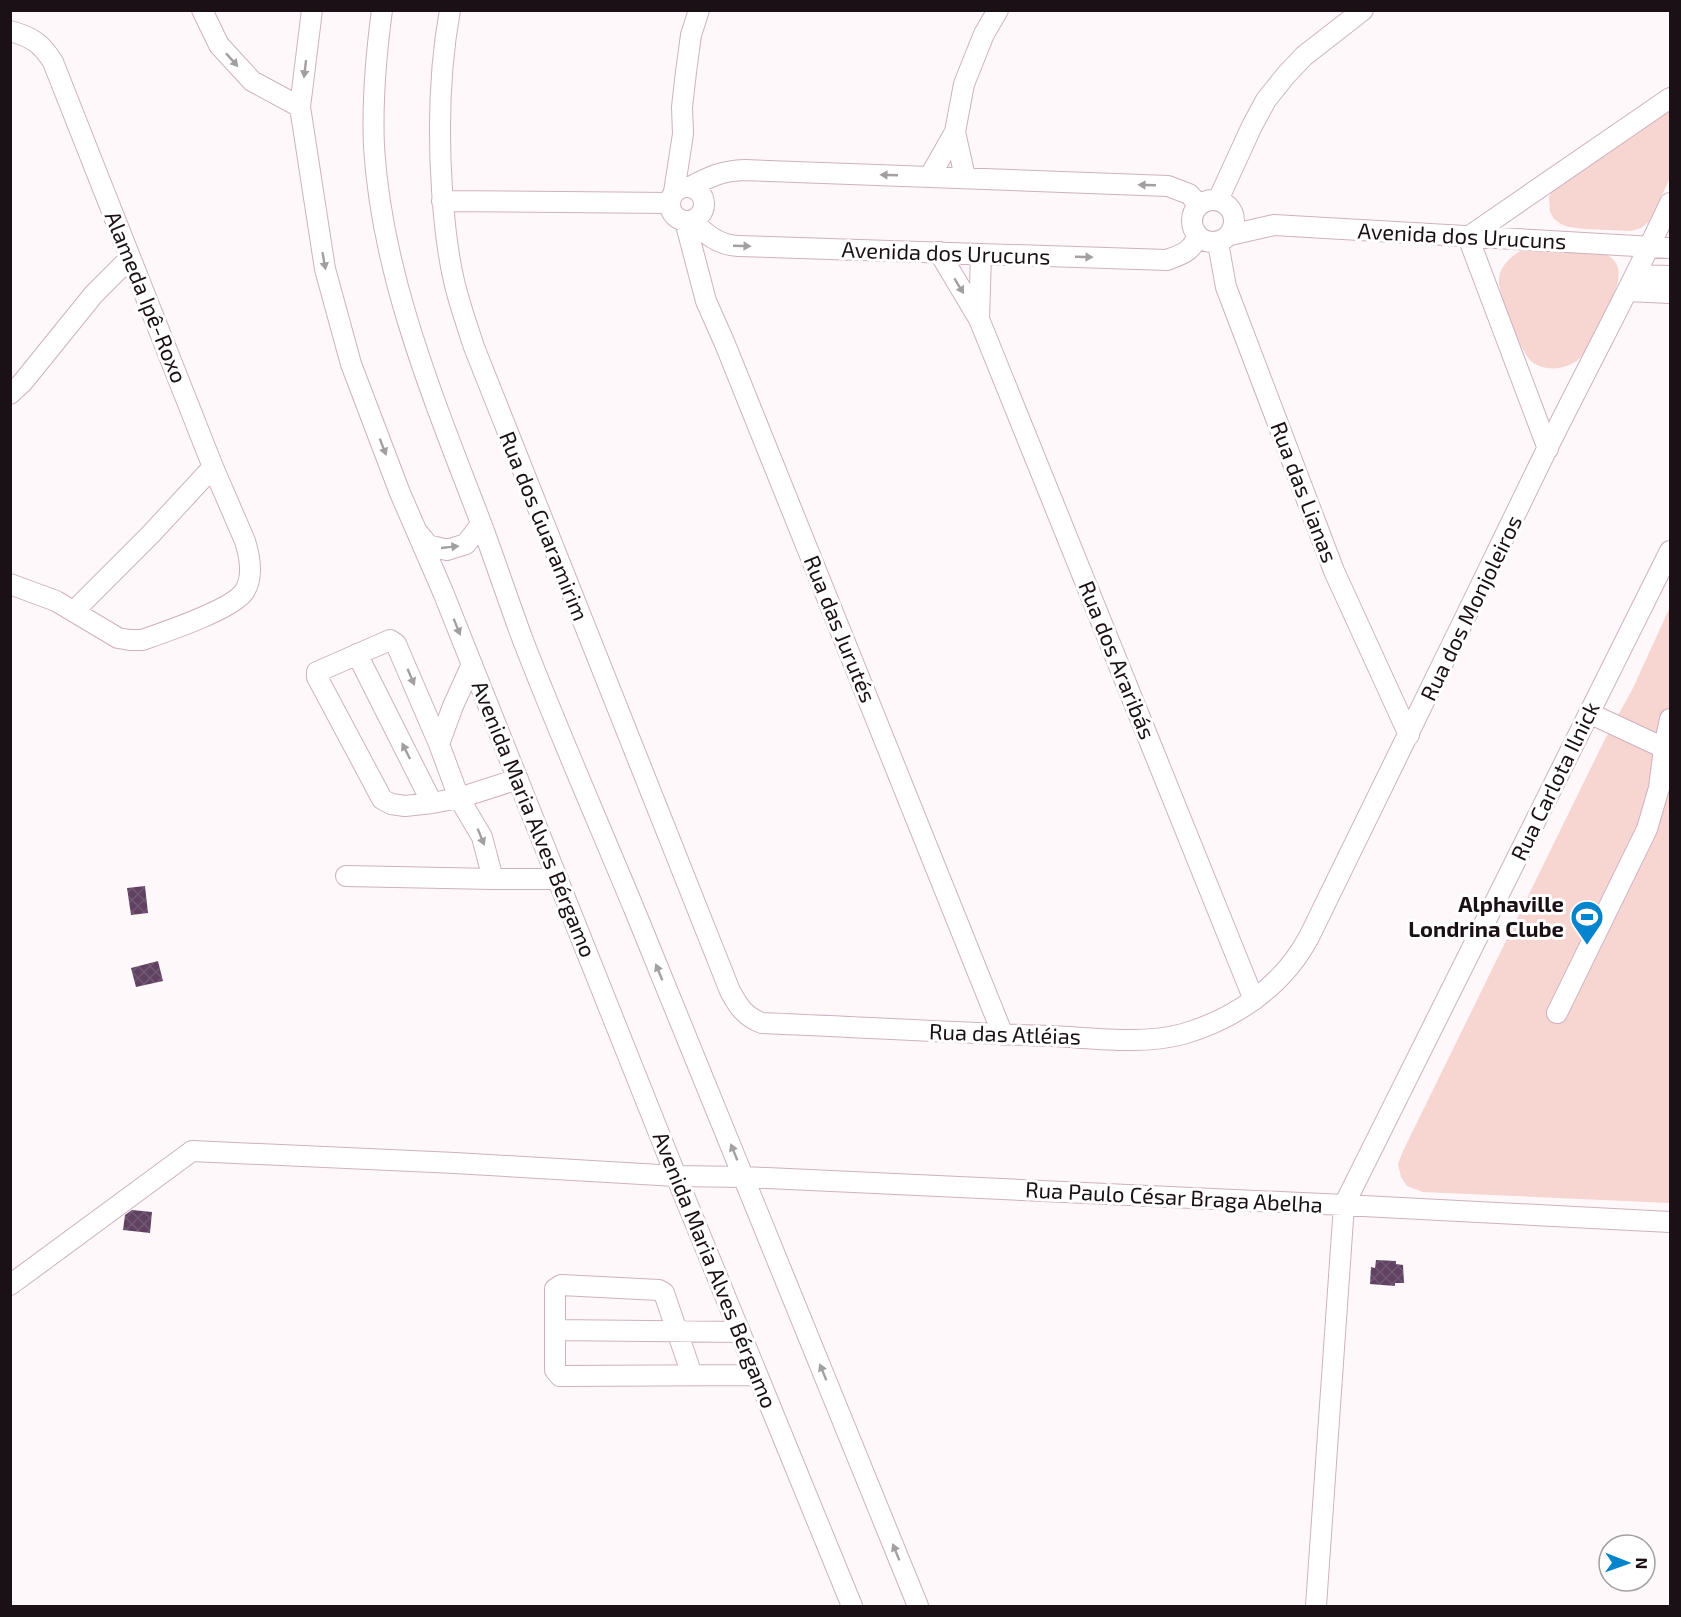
<svg xmlns="http://www.w3.org/2000/svg" width="1681" height="1617" font-family="'Exo 2',sans-serif">
<style>
.green{fill:#f7d5d1}
.building{fill:url(#building-cross-hatch)}
.lines{fill:none;stroke-linecap:round;stroke-linejoin:round}
.minor-casing{stroke:#ceb1c0;stroke-width:22}
.minor{stroke:#fff;stroke-width:20}
.oneway{fill:#a39fa1}
.labels{text-anchor:middle;stroke-width:6;stroke-linejoin:round;paint-order:stroke}
.street-label{font-size:22px;fill:#1a1015;stroke:#fff}
.poi-label{font-size:22px;font-weight:bold;fill:#1a1015;stroke:#fff;text-anchor:end}
</style>
<defs>
<pattern id="building-cross-hatch" width="8" height="8" patternUnits="userSpaceOnUse" patternTransform="scale(1.5)"><rect width="8" height="8" fill="#604162"/><path d="M0 0l8 8M0 8l8-8" fill="none" stroke="#725973"/></pattern>
</defs>
<rect width="100%" height="100%" fill="#fef8fb"/>
<!-- green -->
<path class="green" d="M 1670,108 L 1670,178 L 1649,222 L 1641,228 L 1631,231 L 1585,229 L 1569,227 L 1561,224 L 1554,219 L 1550,212 L 1549,197 L 1553,189 Z
M 1525,250 C 1544,251 1562,251 1580,251 C 1587,251 1596,250 1603,253 C 1634,265 1611,300 1601,320 C 1595,332 1590,345 1582,356 C 1571,369 1547,373 1532,362 C 1521,353 1497,293 1499,278 C 1500,266 1514,252 1525,250 Z
M 1670,607 L 1670,1203 L 1423,1192 L 1407,1186 L 1401,1177 L 1398,1164 L 1403,1151 L 1604,741 L 1633,688 Z"/>
<!-- building -->
<path class="building" d="M 145,886 L 148,913 L 131,915 L 127,888 Z
M 158,961 L 163,981 L 136,987 L 131,968 Z
M 132,1210 L 152,1212 L 150,1233 L 123,1230 L 125,1215 Z
M 1376,1260 L 1396,1261 L 1396,1264 L 1403,1265 L 1404,1283 L 1395,1283 L 1395,1286 L 1370,1284 L 1371,1267 L 1375,1268 Z"/>
<g class="lines">
<!-- minor casing -->
<g class="minor-casing">
<path id="minor" d="M 202,10 L 219,45 L 252,81 L 300,107
M 312,10 L 300,107 L 325,269 L 351,364 L 400,493 L 443,592 L 676,1176 L 852,1606
M 382,10 C 376,55 372,101 374,147 C 382,278 435,402 481,523 C 496,563 509,603 524,643 C 559,733 598,822 635,911 C 730,1143 824,1375 918,1606
M 450,10 C 439,70 438,129 442,190 C 444,220 447,251 454,281 C 459,303 467,325 474,347 L 730,991 C 738,1006 745,1017 762,1023 C 858,1027 955,1033 1052,1036 C 1094,1038 1142,1045 1183,1034 C 1235,1019 1283,986 1309,937 C 1389,776 1467,613 1546,451 C 1587,368 1631,287 1670,203
M 10,31 C 32,37 41,43 53,62 L 213,467 L 245,541 C 250,557 254,577 244,592 C 231,610 165,632 142,640 L 130,640 L 118,638 L 56,601 L 10,584
M 955,132 L 965,177
M 930,176 L 955,132 L 964,84 L 984,34 L 998,10
M670 204a17 17 0 1 1 34 0a17 17 0 1 1-34 0Z
M 690,187 C 711,176 721,171 745,170 L 1168,186 L 1189,194 L 1199,205
M 674,192 L 683,134 L 682,107 L 686,72 L 691,35 L 699,10
M1192 221a21 21 0 1 1 42 0a21 21 0 1 1-42 0Z
M 1218,200 L 1252,126 L 1266,100 L 1286,75 L 1304,56 L 1363,10
M 442,201 L 670,203
M 693,220 C 705,235 719,245 738,246 L 1167,260 C 1183,254 1190,252 1198,237
M 685,221 L 706,301 L 725,344 L 1003,1035
M 1230,235 L 1274,225 L 1670,248
M 1468,237 L 1670,98
M 1468,237 L 1548,449
M 1218,243 L 1226,287 L 1334,571 L 1409,735
M 939,252 L 979,319 L 1254,1000
M 1636,275 L 1670,276
M 1627,291 L 1670,293
M 979,319 L 981,254
M 10,394 L 22,383 L 94,294 L 130,258
M 419,534 L 428,545 L 447,550 L 466,544 L 481,524
M 74,611 L 151,534 L 213,467
M 357,654 L 432,803
M 1589,713 L 1664,748
M 439,744 L 453,706 L 472,664
M 346,876 L 493,879 L 558,879
M 493,879 L 482,837 L 459,798 L 439,744 L 396,644 L 390,640 L 317,672 L 317,677 L 382,799 L 391,804 L 405,806 L 432,803 L 459,798 L 518,779
M 1557,1013 L 1647,829 L 1659,788 L 1664,748 L 1670,719
M 10,1285 L 192,1151 L 455,1163 L 676,1176 L 744,1177 L 1344,1205 L 1670,1222
M 555,1330 L 740,1332
M 692,1375 L 664,1293 L 659,1290 L 561,1285 L 555,1289 L 555,1370 L 560,1376 L 757,1375
M 1316,1606 L 1344,1205 L 1670,551"/>
</g>
<!-- minor -->
<use href="#minor" class="minor"/>
</g>
<!-- one-way arrows -->
<defs><path id="oneway-solid" d="M-6-.8H1V-3.2L6.5 0L1 3.2V.8H-6Z" transform="scale(1.5)"/></defs>
<g class="oneway">
<use href="#oneway-solid" transform="translate(232 60) rotate(48)"/>
<use href="#oneway-solid" transform="translate(305 69) rotate(97)"/>
<use href="#oneway-solid" transform="translate(889 175) rotate(-178)"/>
<use href="#oneway-solid" transform="translate(1147 185) rotate(-178)"/>
<use href="#oneway-solid" transform="translate(742 246) rotate(2)"/>
<use href="#oneway-solid" transform="translate(1084 257) rotate(2)"/>
<use href="#oneway-solid" transform="translate(324 261) rotate(80)"/>
<use href="#oneway-solid" transform="translate(959 286) rotate(59)"/>
<use href="#oneway-solid" transform="translate(383 447) rotate(69)"/>
<use href="#oneway-solid" transform="translate(450 547) rotate(-6)"/>
<use href="#oneway-solid" transform="translate(457 627) rotate(68)"/>
<use href="#oneway-solid" transform="translate(411 677) rotate(67)"/>
<use href="#oneway-solid" transform="translate(406 751) rotate(-117)"/>
<use href="#oneway-solid" transform="translate(481 837) rotate(68)"/>
<use href="#oneway-solid" transform="translate(659 972) rotate(-112)"/>
<use href="#oneway-solid" transform="translate(734 1152) rotate(-112)"/>
<use href="#oneway-solid" transform="translate(823 1372) rotate(-112)"/>
<use href="#oneway-solid" transform="translate(896 1552) rotate(-112)"/>
</g>
<!-- icons -->
<defs>
<g id="stadium-pin" transform="scale(1.725)"><path d="M0 17L-7.5 6A9.5 9.5 0 1 1 7.5 6Z" fill="#0484cc" stroke="#fff"/><path d="M0-5a6.5 5 0 1 0 0 10a6.5 5 0 1 0 0-10ZM-3.5-1.8h7v3.6h-7Z" fill="#fff"/></g>
</defs>
<g fill-rule="evenodd">
<use href="#stadium-pin" x="1587" y="917"/>
</g>
<g class="labels">
<!-- street labels -->
<g class="street-label">
<text transform="translate(1462 236) rotate(3)" y="8">Avenida dos Urucuns</text>
<text transform="translate(946 253) rotate(2)" y="8">Avenida dos Urucuns</text>
<text transform="translate(146 297) rotate(68)" y="8">Alameda Ipê-Roxo</text>
<text transform="translate(1304 492) rotate(69)" y="8">Rua das Lianas</text>
<text transform="translate(544 526) rotate(68)" y="8">Rua dos Guaramirim</text>
<text transform="translate(1471 608) rotate(-64)" y="8">Rua dos Monjoleiros</text>
<text transform="translate(840 629) rotate(68)" y="8">Rua das Jurutés</text>
<text transform="translate(1117 660) rotate(68)" y="8">Rua dos Araribás</text>
<text transform="translate(1555 781) rotate(-64)" y="8">Rua Carlota Ilnick</text>
<text transform="translate(534 819) rotate(68)" y="8">Avenida Maria Alves Bérgamo</text>
<text transform="translate(1005 1034) rotate(2)" y="8">Rua das Atléias</text>
<text transform="translate(1174 1197) rotate(3)" y="8">Rua Paulo César Braga Abelha</text>
<text transform="translate(715 1270) rotate(68)" y="8">Avenida Maria Alves Bérgamo</text>
</g>
<!-- poi labels -->
<g class="poi-label">
<text x="1564" y="912">Alphaville<tspan x="1564" dy="25">Londrina Clube</tspan></text>
</g>
</g>
<!-- border -->
<rect width="1681" height="1617" fill="none" stroke="#1a1015" stroke-width="24"/>
<!-- north arrow -->
<g transform="translate(1627 1563) rotate(91)"><circle r="28" fill="#ffffff" stroke="#a39fa1" stroke-width="1.5"/>
<path d="M0-4.5L10 22L0 15L-10 22Z" fill="#0484cc"/>
<text y="-9" font-size="16" font-weight="bold" text-anchor="middle" fill="#1a1015">N</text>
</g>
</svg>
